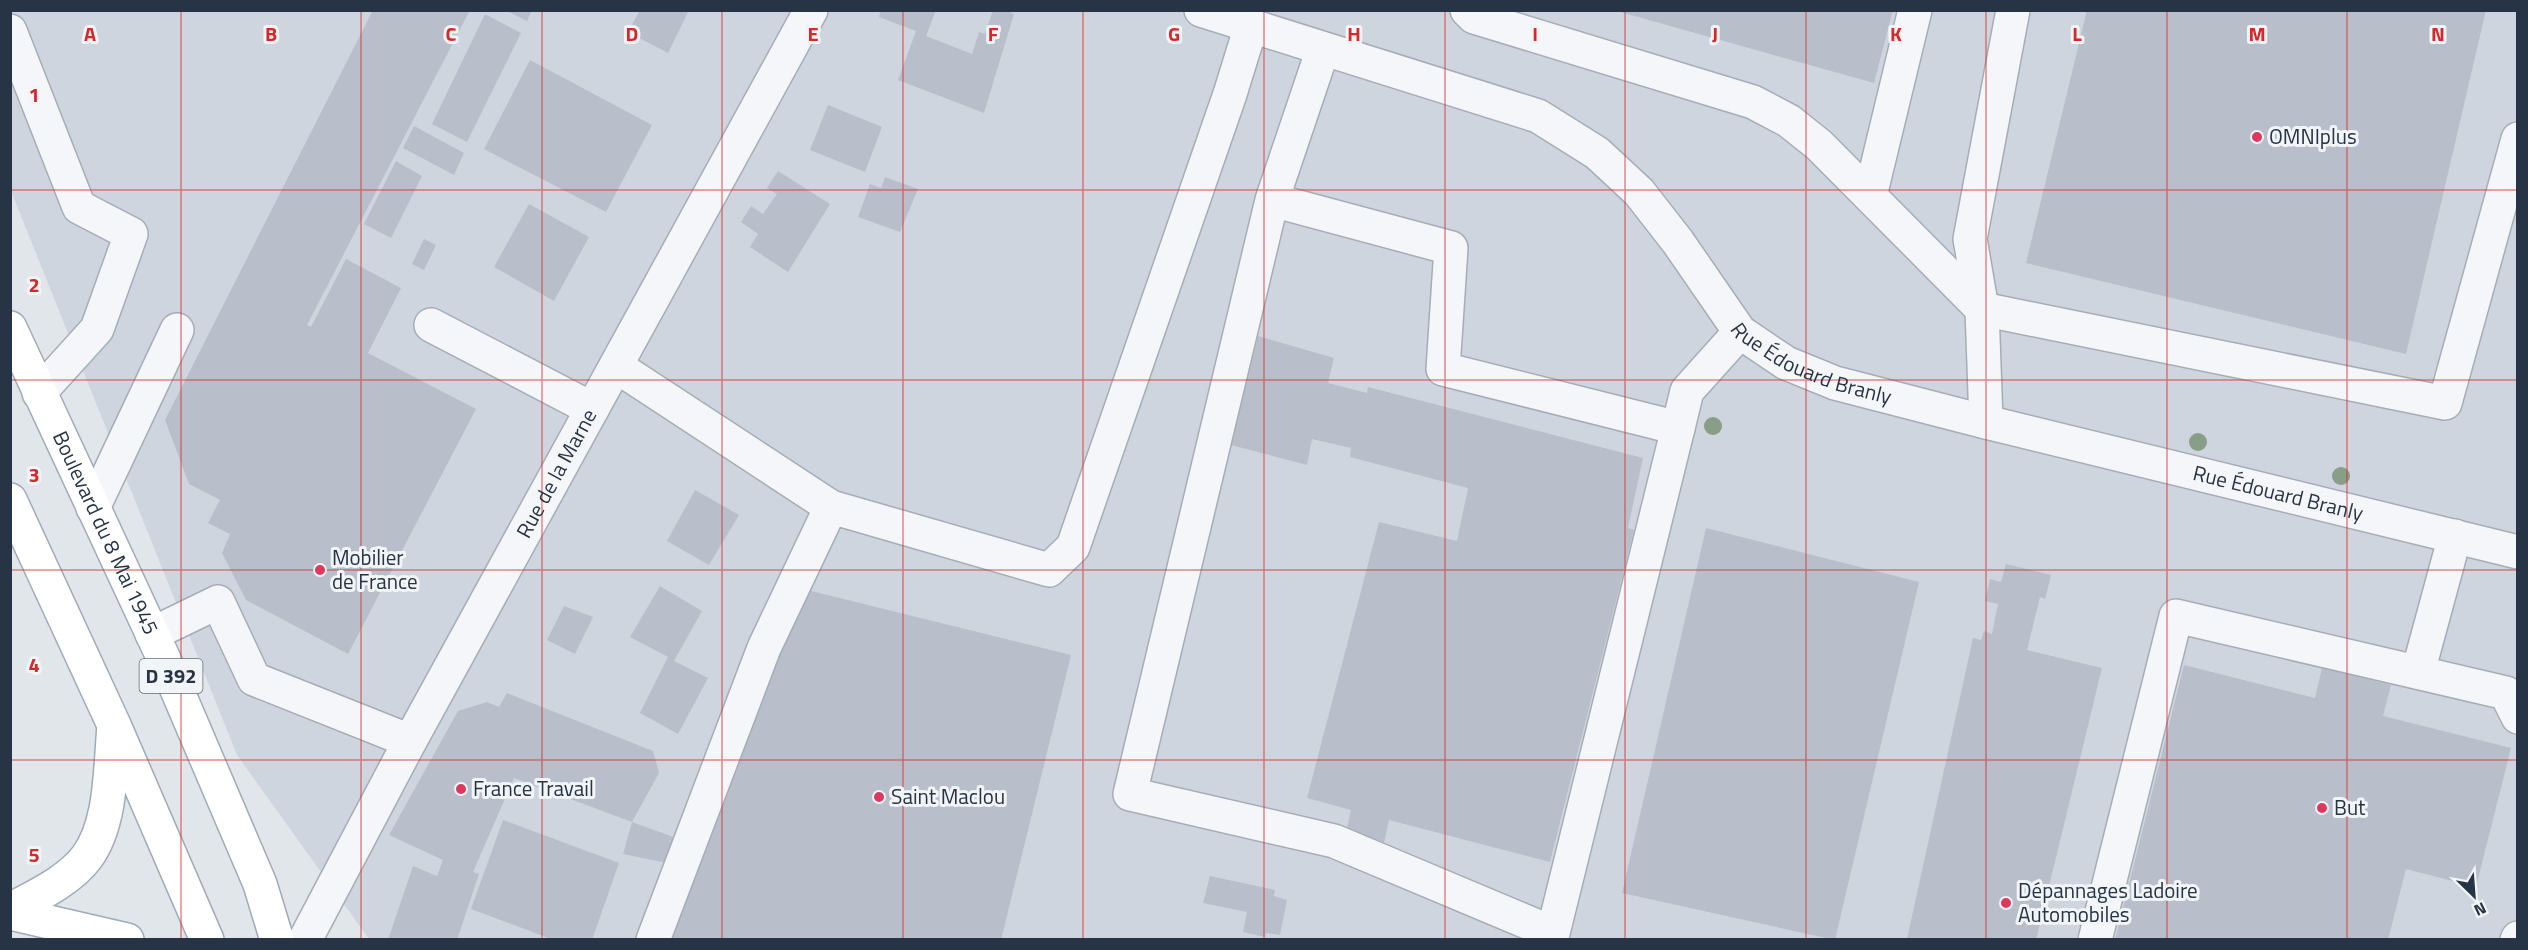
<svg xmlns="http://www.w3.org/2000/svg" width="2528" height="950" font-family="'Titillium Web',sans-serif">
<style>
.built{fill:#cfd5de}
.building{fill:#b8bfca}
.lines{fill:none;stroke-linecap:round;stroke-linejoin:round}
.minor-casing{stroke:#a5adb6;stroke-width:36}
.major-casing{stroke:#9fabb9;stroke-width:36}
.minor{stroke:#f5f6f9;stroke-width:33}
.major{stroke:#fff;stroke-width:33}
.tree{fill:#889e86}
.grid{fill:none;stroke:#d62828;stroke-width:1.5;stroke-opacity:0.55}
.poi-dot{fill:#dd395e;stroke:#f1f5f8;stroke-width:2}
.labels{text-anchor:middle;stroke-width:6;stroke-linejoin:round;paint-order:stroke}
.shield{fill:#f1f5f8;stroke:#646e7b;stroke-width:1.5}
.shield-label{font-size:20px;font-weight:bold;fill:#273445}
.poi-label{font-size:21px;fill:#273445;stroke:#f1f5f8;text-anchor:start}
.street-label{font-size:21px;fill:#273445;stroke:#f1f5f8}
.grid-label{font-size:20px;text-anchor:middle;font-weight:bold;fill:#d62828;stroke:#f1f5f8;stroke-width:6;stroke-linejoin:round;paint-order:stroke}
</style>
<rect width="100%" height="100%" fill="#e1e6eb"/>
<!-- built -->
<path class="built" d="M 11,11 L 2517,11 L 2517,939 L 369,939 L 237,755 L 11,191 Z"/>
<!-- building -->
<path class="building" d="M 373,10 L 470,10 L 307,325 L 311,327 L 346,259 L 401,288 L 368,353 L 476,409 L 348,654 L 246,600 L 222,553 L 230,534 L 208,523 L 220,500 L 189,484 L 165,420 Z
M 505,10 L 532,10 L 527,21 Z
M 640,10 L 689,10 L 668,53 L 628,32 Z
M 881,10 L 936,10 L 926,36 L 972,54 L 979,32 L 985,34 L 993,10 L 1005,10 L 1014,14 L 984,113 L 898,80 L 916,31 L 879,17 Z
M 1613,10 L 1893,10 L 1874,83 Z
M 2087,10 L 2486,10 L 2406,354 L 2026,263 Z
M 485,14 L 521,33 L 467,142 L 432,124 Z
M 530,60 L 652,125 L 606,212 L 484,149 Z
M 828,105 L 882,127 L 865,172 L 810,150 Z
M 414,126 L 464,153 L 454,175 L 403,148 Z
M 396,161 L 422,176 L 391,238 L 364,224 Z
M 778,171 L 830,204 L 788,272 L 750,247 L 758,234 L 741,222 L 751,206 L 763,214 L 777,194 L 767,188 Z
M 885,177 L 918,189 L 900,232 L 858,217 L 870,184 L 881,188 Z
M 529,204 L 589,237 L 554,301 L 494,267 Z
M 424,239 L 436,245 L 424,270 L 412,264 Z
M 1258,336 L 1334,358 L 1328,383 L 1367,393 L 1368,387 L 1643,458 L 1628,528 L 1634,530 L 1550,862 L 1389,820 L 1384,843 L 1346,832 L 1351,810 L 1307,798 L 1379,522 L 1457,541 L 1468,488 L 1350,457 L 1351,448 L 1312,439 L 1307,465 L 1231,445 Z
M 695,490 L 739,515 L 709,565 L 667,541 Z
M 1706,528 L 1919,582 L 1835,940 L 1622,893 Z
M 2006,564 L 2051,575 L 2045,599 L 2040,597 L 2027,650 L 2102,668 L 2036,940 L 1907,939 L 1973,638 L 1981,640 L 1984,631 L 1992,634 L 1998,604 L 1985,601 L 1990,579 L 2001,582 Z
M 660,586 L 702,611 L 674,661 L 708,678 L 678,734 L 640,713 L 668,657 L 630,637 Z
M 803,589 L 1071,655 L 1001,940 L 668,940 Z
M 564,606 L 593,617 L 575,654 L 547,640 Z
M 2184,665 L 2315,698 L 2322,668 L 2391,685 L 2383,716 L 2511,748 L 2476,887 L 2406,869 L 2388,940 L 2115,940 Z
M 507,693 L 653,751 L 659,773 L 632,822 L 514,778 L 473,872 L 479,874 L 457,940 L 388,940 L 413,866 L 437,876 L 443,860 L 389,835 L 458,711 L 487,702 L 499,707 Z
M 503,820 L 619,863 L 592,940 L 554,940 L 471,909 Z
M 632,822 L 676,838 L 667,863 L 623,854 Z
M 1210,876 L 1275,890 L 1274,896 L 1287,900 L 1280,935 L 1266,933 L 1265,937 L 1243,932 L 1247,912 L 1203,903 Z"/>
<g class="lines">
<!-- minor casing -->
<g class="minor-casing">
<g id="minor">
<path id="s1" d="M 1201,10 L 1538,116 L 1597,153 L 1639,192 L 1678,242 L 1740,332 L 1786,363 L 1835,383 L 1986,422 L 2518,552"/>
<path d="M 1467,10 L 1474,17 L 1753,102 L 1789,121 L 1819,145 L 1982,309 L 2445,403 L 2518,139"/>
<path d="M 10,31 L 79,207 L 131,234 L 97,329 L 39,393"/>
<path d="M 1870,196 L 1915,10"/>
<path d="M 1272,200 L 1451,248 L 1443,369 L 1678,428 L 1553,933 L 1334,841 L 1130,794 L 1272,200 L 1323,49"/>
<path d="M 431,325 L 592,409"/>
<path d="M 616,366 L 831,507 L 1049,570 L 1073,547 L 1230,94 L 1251,26"/>
<path d="M 1986,422 L 1982,309 L 1970,239 L 2013,10"/>
<path d="M 1678,428 L 1687,391 L 1740,332"/>
<path d="M 93,508 L 177,330"/>
<path d="M 152,634 L 218,602 L 254,679 L 410,741"/>
<path d="M 2418,672 L 2455,536"/>
<path id="s2" d="M 305,940 L 410,741 L 811,10"/>
<path d="M 653,940 L 764,648 L 831,507"/>
<path d="M 2095,940 L 2176,616 L 2506,693 L 2518,717"/>
<path d="M 2517,940 L 2518,938"/>
</g>
</g>
<!-- major casing -->
<g class="major-casing">
<g id="major">
<path id="s3" d="M 10,328 L 163,657 L 260,884 L 277,940"/>
<path d="M 10,500 L 114,725 L 207,940"/>
<path d="M 10,910 C 36,896 69,881 87,857 C 112,823 110,768 114,726"/>
<path d="M 10,913 L 127,940"/>
</g>
</g>
<!-- minor -->
<use href="#minor" class="minor"/>
<!-- major -->
<use href="#major" class="major"/>
</g>
<!-- trees -->
<g class="tree">
<circle cx="1713" cy="426" r="9"/>
<circle cx="2198" cy="442" r="9"/>
<circle cx="2341" cy="476" r="9"/>
</g>
<!-- grid -->
<path class="grid" d="M 181,10 L 181,940M 361,10 L 361,940M 542,10 L 542,940M 722,10 L 722,940M 903,10 L 903,940M 1083,10 L 1083,940M 1264,10 L 1264,940M 1445,10 L 1445,940M 1625,10 L 1625,940M 1806,10 L 1806,940M 1986,10 L 1986,940M 2167,10 L 2167,940M 2347,10 L 2347,940M 10,190 L 2518,190M 10,380 L 2518,380M 10,570 L 2518,570M 10,760 L 2518,760"/>
<!-- markers -->
<g class="poi-dot">
<circle cx="2257" cy="137" r="6"/>
<circle cx="320" cy="570" r="6"/>
<circle cx="461" cy="789" r="6"/>
<circle cx="879" cy="797" r="6"/>
<circle cx="2322" cy="808" r="6"/>
<circle cx="2006" cy="903" r="6"/>
</g>
<g class="labels">
<!-- shield labels -->
<rect class="shield" x="139.5" y="659" width="63" height="34" rx="4.5"/>
<g class="shield-label">
<text x="171" y="683">D 392</text>
</g>
<!-- poi labels -->
<g class="poi-label">
<text x="2269" y="144">OMNIplus</text>
<text x="332" y="565">Mobilier<tspan x="332" dy="24">de France</tspan></text>
<text x="473" y="796">France Travail</text>
<text x="891" y="804">Saint Maclou</text>
<text x="2334" y="815">But</text>
<text x="2018" y="898">Dépannages Ladoire<tspan x="2018" dy="24">Automobiles</tspan></text>
</g>
<!-- street labels -->
<g class="street-label">
<text dy="7" stroke="none"><textPath href="#s1" startOffset="732">Rue Édouard Branly</textPath></text>
<text dy="7" stroke="none"><textPath href="#s2" startOffset="530">Rue de la Marne</textPath></text>
<text dy="7" stroke="none"><textPath href="#s1" startOffset="1218">Rue Édouard Branly</textPath></text>
<text dy="7" stroke="none"><textPath href="#s3" startOffset="226">Boulevard du 8 Mai 1945</textPath></text>
</g>
</g>
<g class="grid-label">
<text x="90" y="41">A</text>
<text x="271" y="41">B</text>
<text x="451" y="41">C</text>
<text x="632" y="41">D</text>
<text x="813" y="41">E</text>
<text x="993" y="41">F</text>
<text x="1174" y="41">G</text>
<text x="1354" y="41">H</text>
<text x="1535" y="41">I</text>
<text x="1715" y="41">J</text>
<text x="1896" y="41">K</text>
<text x="2077" y="41">L</text>
<text x="2257" y="41">M</text>
<text x="2438" y="41">N</text>
<text x="34" y="102">1</text>
<text x="34" y="292">2</text>
<text x="34" y="482">3</text>
<text x="34" y="672">4</text>
<text x="34" y="862">5</text>
</g>
<!-- border -->
<rect width="2528" height="950" fill="none" stroke="#273445" stroke-width="24"/>
<!-- north arrow -->
<g transform="translate(2474 896) rotate(155)" stroke="#f1f5f8" stroke-width="4.5" paint-order="stroke">
<path d="M0-4.5L10 22L0 15L-10 22Z" fill="#273445"/>
<text y="-9" font-size="16" font-weight="bold" text-anchor="middle" fill="#273445">N</text>
</g>
</svg>
